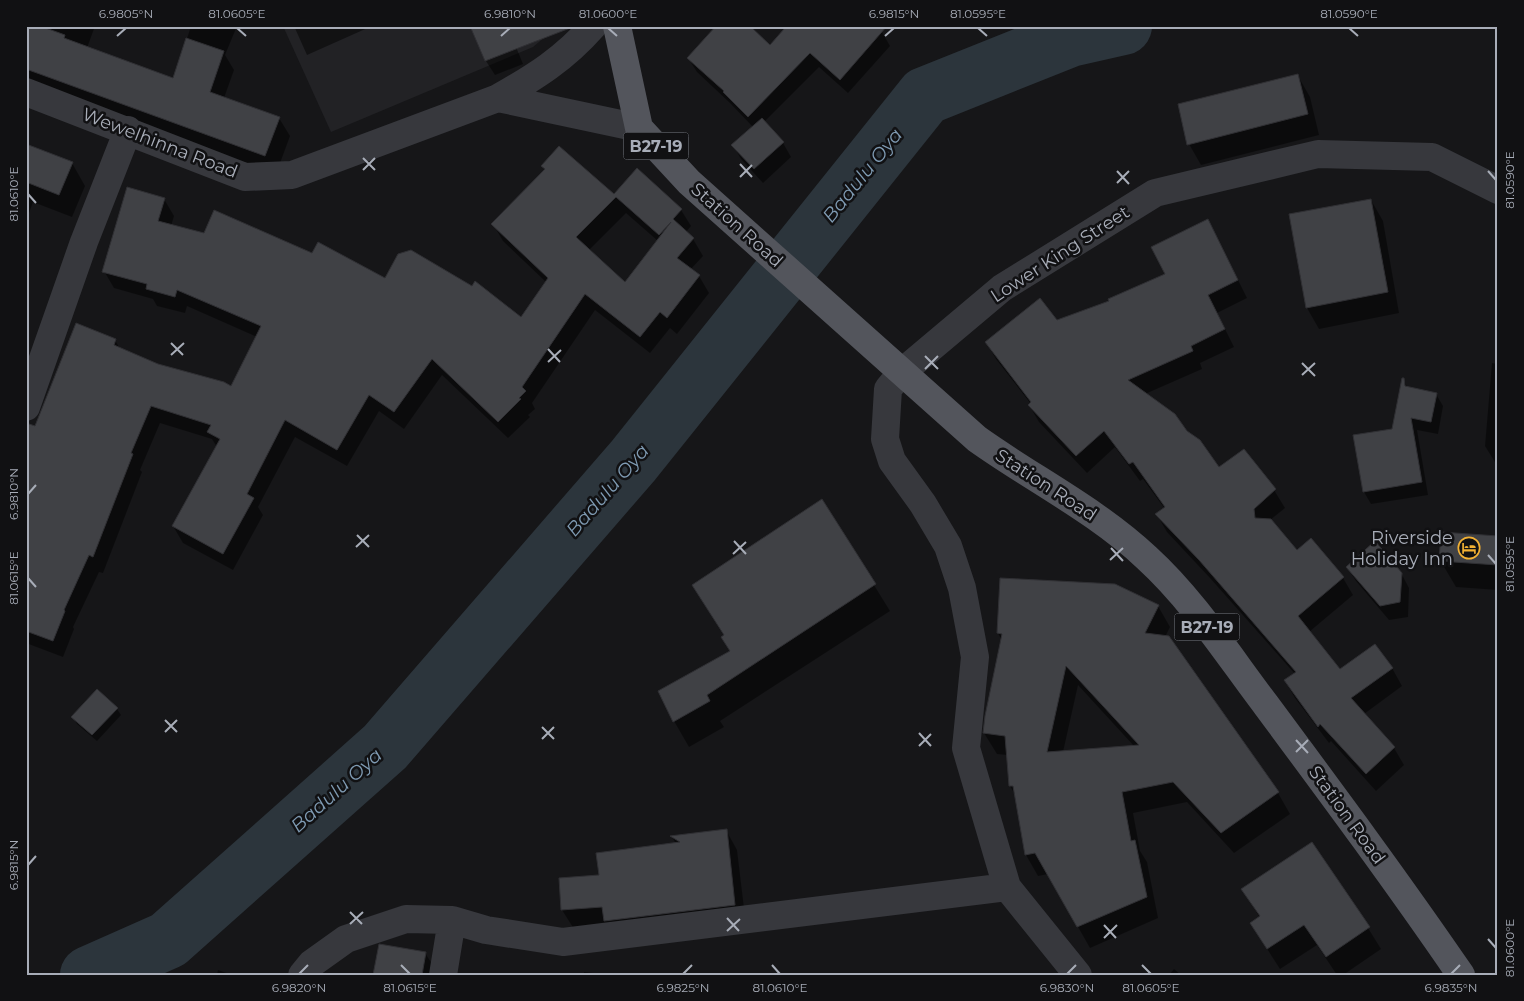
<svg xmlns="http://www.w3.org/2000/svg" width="1524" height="1001" font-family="Montserrat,sans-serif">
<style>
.built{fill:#222225}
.shadow{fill:#0007;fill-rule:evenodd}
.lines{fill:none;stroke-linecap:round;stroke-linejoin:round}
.river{stroke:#2c353c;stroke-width:58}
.building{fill:#404145;stroke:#303034;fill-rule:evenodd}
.minor{stroke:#37383d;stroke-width:28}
.major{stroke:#53555c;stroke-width:28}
.ticks{fill:none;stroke:#a8adb8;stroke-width:2}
.labels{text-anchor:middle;stroke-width:5;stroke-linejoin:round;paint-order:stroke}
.shield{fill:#111113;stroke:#7b7e86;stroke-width:1}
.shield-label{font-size:16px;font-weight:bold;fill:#a8adb8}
.street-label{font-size:18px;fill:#a8adb8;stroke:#111113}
.poi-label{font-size:18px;fill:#a8adb8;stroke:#111113;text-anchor:end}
.water-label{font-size:19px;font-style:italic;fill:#7f9bb3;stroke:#111113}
.neatline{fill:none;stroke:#a8adb8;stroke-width:2}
.ticks-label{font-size:12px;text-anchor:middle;fill:#a8adb8}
</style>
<rect width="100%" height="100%" fill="#161618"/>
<!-- built -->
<path class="built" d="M 283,26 L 558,26 L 533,47 L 331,132 Z"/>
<!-- shadow -->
<path class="shadow" d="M 26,26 L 41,28 L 42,26 L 95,26 L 87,48 L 174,80 L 191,26 L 237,26 L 225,55 L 234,70 L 224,98 L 279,118 L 290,136 L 276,174 L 26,83 Z
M 294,26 L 372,26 L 307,55 Z
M 875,26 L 882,32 L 890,46 L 848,93 L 819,67 L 764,122 L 783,143 L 791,157 L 763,183 L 741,159 L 733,145 L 753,127 L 730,103 L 697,72 L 688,58 L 770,47 Z
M 472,28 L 509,30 L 523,64 L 495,75 L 486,61 Z
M 1298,76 L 1310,97 L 1319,135 L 1201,165 L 1189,144 Z
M 26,145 L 72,163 L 85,186 L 72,217 L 33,202 L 26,221 Z
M 543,166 L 614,196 L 681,210 L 691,226 L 686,232 L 693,239 L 703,256 L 690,270 L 699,276 L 709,293 L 677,334 L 670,328 L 650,353 L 595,310 L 532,403 L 535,409 L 528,415 L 530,417 L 508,438 L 442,375 L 404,429 L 379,411 L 347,466 L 295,437 L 258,507 L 263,515 L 233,570 L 183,543 L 173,526 L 217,447 L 212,439 L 160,423 L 140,470 L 142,472 L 103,573 L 99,572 L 73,627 L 74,629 L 63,657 L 26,643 L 26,429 L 36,428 L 115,340 L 120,349 L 158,365 L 231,388 L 257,337 L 187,306 L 185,313 L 157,306 L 153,299 L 114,288 L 104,271 L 164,199 L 174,216 L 171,226 L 205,235 L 313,254 L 385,279 L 521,319 L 546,282 L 503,241 L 493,224 L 545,170 ZM 626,213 L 658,241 L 625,284 L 589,250 Z
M 1371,200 L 1383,221 L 1399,313 L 1319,329 L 1307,308 Z
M 1217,238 L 1247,298 L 1217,313 L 1234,347 L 1200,363 L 1202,369 L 1145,394 L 1187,432 L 1219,469 L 1274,490 L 1285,508 L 1270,520 L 1297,551 L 1311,540 L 1343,578 L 1353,595 L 1309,632 L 1340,671 L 1392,668 L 1402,686 L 1364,714 L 1394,748 L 1404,765 L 1376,791 L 1331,741 L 1329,743 L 1295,698 L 1285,681 L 1295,674 L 1210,578 L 1167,532 L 1157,515 L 1165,509 L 1143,479 L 1140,481 L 1115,447 L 1087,473 L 1039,422 L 1029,405 L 1031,404 L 996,359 L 986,342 L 1057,321 L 1111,302 L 1167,275 Z
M 1492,363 L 1498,364 L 1498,467 L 1485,446 Z
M 1403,379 L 1408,388 L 1436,394 L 1443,406 L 1438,434 L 1417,430 L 1428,495 L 1371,504 L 1364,492 L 1393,430 Z
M 822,501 L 890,611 L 720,721 L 724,727 L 689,747 L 674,721 L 731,652 L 724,636 L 693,586 Z
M 1498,537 L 1498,590 L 1456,587 L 1440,560 Z
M 1347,567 L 1401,573 L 1409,588 L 1408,617 L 1389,620 L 1356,581 Z
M 1158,606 L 1170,627 L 1165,637 L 1278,793 L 1290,814 L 1234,853 L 1187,802 L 1133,813 L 1140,851 L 1147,862 L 1158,918 L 1090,948 L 1048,874 L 1038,876 L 1026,855 L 1016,796 L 1010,786 L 1008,755 L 997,754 L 984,733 L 1002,641 L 998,633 ZM 1078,685 L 1134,746 L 1063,752 Z
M 117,709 L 121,715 L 97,741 L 77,724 L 73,717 Z
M 726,830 L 737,850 L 746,925 L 574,929 L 562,910 L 600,876 L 676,844 L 672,837 Z
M 1311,843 L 1368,928 L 1381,949 L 1343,975 L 1337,975 L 1317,945 L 1280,969 L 1264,944 L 1260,918 L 1243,889 Z
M 425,953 L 434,967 L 432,975 L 374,975 Z
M 1174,969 L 1181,975 L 1169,975 Z
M 218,970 L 232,975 L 217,975 Z
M 584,972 L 610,975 L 584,975 Z"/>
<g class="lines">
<!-- river -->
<path class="river" d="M 89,975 L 168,940 L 385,747 L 633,461 L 925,96 L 1070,38 L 1123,26"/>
</g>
<!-- building -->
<path class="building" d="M 26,26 L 40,26 L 65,35 L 64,38 L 173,78 L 186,38 L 224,51 L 210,92 L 280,117 L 265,156 L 26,69 Z
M 470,26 L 569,26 L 570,28 L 485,61 Z
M 716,26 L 750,26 L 770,45 L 784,29 L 780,26 L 887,26 L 840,80 L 810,53 L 748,117 L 723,92 L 724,91 L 687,58 Z
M 1298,74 L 1308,114 L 1187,145 L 1178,104 Z
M 762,118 L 784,142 L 754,169 L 731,145 Z
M 26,144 L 73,162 L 59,195 L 26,182 Z
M 559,146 L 614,194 L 637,168 L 682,209 L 673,219 L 694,238 L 677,258 L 700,275 L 667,318 L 660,312 L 640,337 L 585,294 L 522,387 L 526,391 L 519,398 L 521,399 L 498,422 L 432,359 L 394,412 L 369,395 L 337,450 L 285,420 L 247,494 L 254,498 L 223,554 L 172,526 L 220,439 L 207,432 L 211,425 L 151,406 L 131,453 L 133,454 L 93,557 L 89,555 L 64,610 L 65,611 L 53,641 L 26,631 L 26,423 L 35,426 L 76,323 L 116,339 L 114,345 L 158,364 L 224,382 L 231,386 L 261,326 L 177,290 L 175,297 L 146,289 L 147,284 L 102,272 L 127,187 L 165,198 L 158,221 L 204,233 L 214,210 L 312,253 L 318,242 L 385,278 L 398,254 L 411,250 L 472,286 L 475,281 L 521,317 L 548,278 L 491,224 L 545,169 L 541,166 ZM 616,197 L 659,235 L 671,222 L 625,282 L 576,237 Z
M 1371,199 L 1388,292 L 1306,308 L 1289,214 Z
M 1208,219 L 1238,280 L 1208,295 L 1225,329 L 1191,346 L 1193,351 L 1128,380 L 1175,414 L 1187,431 L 1200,440 L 1219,467 L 1244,449 L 1276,489 L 1254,509 L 1255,518 L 1271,519 L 1297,550 L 1311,538 L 1344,577 L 1298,616 L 1340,669 L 1375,644 L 1393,668 L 1351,698 L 1395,747 L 1366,774 L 1320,724 L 1318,727 L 1284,680 L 1296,672 L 1199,560 L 1155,514 L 1165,507 L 1133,462 L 1129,464 L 1104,431 L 1076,456 L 1028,405 L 1031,402 L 985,342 L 1040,298 L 1057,320 L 1109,301 L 1108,299 L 1165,274 L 1151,247 Z
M 1402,378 L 1404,378 L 1405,386 L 1437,393 L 1431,422 L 1411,418 L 1422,482 L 1363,492 L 1353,435 L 1392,429 Z
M 822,499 L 876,584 L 707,695 L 710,701 L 673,722 L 658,691 L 730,651 L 721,637 L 724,635 L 692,585 Z
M 1441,532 L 1498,536 L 1498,565 L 1439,561 Z
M 1375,541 L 1402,573 L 1400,602 L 1380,606 L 1346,567 Z
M 1000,578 L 1115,584 L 1159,605 L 1145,633 L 1169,636 L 1279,792 L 1221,833 L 1173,782 L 1122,792 L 1131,841 L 1135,840 L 1147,897 L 1077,927 L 1035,853 L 1025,855 L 1013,786 L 1009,786 L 1005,736 L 983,733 L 985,716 L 1002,634 L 997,633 ZM 1066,666 L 1139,745 L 1047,752 Z
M 97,689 L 118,708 L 92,735 L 71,717 Z
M 727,829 L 735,905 L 604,921 L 602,907 L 561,910 L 559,878 L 599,875 L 596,853 L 680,842 L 670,836 Z
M 1312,842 L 1370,927 L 1326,957 L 1304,925 L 1267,949 L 1250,923 L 1260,916 L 1241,889 Z
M 379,944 L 426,952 L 422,975 L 373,975 Z"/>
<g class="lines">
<!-- minor -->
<path class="minor" d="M 26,92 L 245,177 L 292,175 L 498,98 L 639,128
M 498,98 C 535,77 564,59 593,26
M 26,407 L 84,242 L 128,130
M 302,975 L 311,964 L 346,939 L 406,919 L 452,920 L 486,930 L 563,942 L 1007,887
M 443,975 L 452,920
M 1078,975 L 1007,887 L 966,748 L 975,657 L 962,588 L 948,546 L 923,504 L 892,461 L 885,439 L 888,389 L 901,373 L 1002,288 L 1155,193 L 1318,154 L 1432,157 L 1498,190"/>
<!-- major -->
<path class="major" d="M 617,26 L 639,128 L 689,182 L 977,439 C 1033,479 1096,510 1147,558 C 1193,600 1228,655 1266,705 C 1332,794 1398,883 1461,975"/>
</g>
<!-- ticks -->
<path class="ticks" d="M 237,28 L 246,36M 608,28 L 617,36M 978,28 L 987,36M 1349,28 L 1358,36M 117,36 L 126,28M 501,36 L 510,28M 885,36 L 894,28M 363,158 L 375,170M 740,164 L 752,177M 363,170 L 375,158M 1117,171 L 1129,184M 1488,171 L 1496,180M 740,177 L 752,165M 1117,183 L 1129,171M 28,194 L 36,203M 171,343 L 183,355M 548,349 L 560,362M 171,355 L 184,343M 925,356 L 938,369M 548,362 L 561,350M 1302,363 L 1315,376M 925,369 L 938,356M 1302,375 L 1315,363M 28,494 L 36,485M 357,535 L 369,547M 734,541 L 746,554M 356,547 L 369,535M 1111,548 L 1123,561M 733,554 L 746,542M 1488,555 L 1496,564M 1110,560 L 1123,548M 28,578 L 36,587M 165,720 L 177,732M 542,727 L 554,739M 165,732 L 177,720M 919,733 L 931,746M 542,739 L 554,727M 1296,740 L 1308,753M 919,746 L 931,734M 1296,752 L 1308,740M 28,865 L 36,856M 350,912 L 362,924M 727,918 L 739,931M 350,924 L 363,912M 1104,925 L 1116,938M 727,931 L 740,919M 1104,938 L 1117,925M 1488,939 L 1496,948M 401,965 L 410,974M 772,965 L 780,974M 1142,965 L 1151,974M 299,974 L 308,965M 683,974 L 692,965M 1067,974 L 1076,965M 1451,974 L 1460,965"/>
<!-- icons -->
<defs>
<g id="hotel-ring" transform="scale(1.125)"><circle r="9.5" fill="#111113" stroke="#f2b134" stroke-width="1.5"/><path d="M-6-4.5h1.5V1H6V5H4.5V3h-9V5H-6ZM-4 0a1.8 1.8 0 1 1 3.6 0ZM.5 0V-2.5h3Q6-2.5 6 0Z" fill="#f2b134"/></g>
</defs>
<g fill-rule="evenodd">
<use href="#hotel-ring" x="1469" y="548"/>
</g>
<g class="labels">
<!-- shield labels -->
<g class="shield">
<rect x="623.5" y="132.5" width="65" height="27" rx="4"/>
<rect x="1174.5" y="613.5" width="65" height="27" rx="4"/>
</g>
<g class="shield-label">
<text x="656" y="152">B27-19</text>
<text x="1207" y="633">B27-19</text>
</g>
<!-- street labels -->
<g class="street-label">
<text transform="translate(160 143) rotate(21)" y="6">Wewelhinna Road</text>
<text transform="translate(737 225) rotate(42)" y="6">Station Road</text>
<text transform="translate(1060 254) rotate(-33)" y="6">Lower King Street</text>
<text transform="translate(1046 485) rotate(33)" y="6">Station Road</text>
<text transform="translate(1347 815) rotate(54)" y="6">Station Road</text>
</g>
<!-- poi labels -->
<g class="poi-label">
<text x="1453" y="544">Riverside<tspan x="1453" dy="21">Holiday Inn</tspan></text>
</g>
<!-- water labels -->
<g class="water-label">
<text transform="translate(862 175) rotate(-51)" y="7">Badulu Oya</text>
<text transform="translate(607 490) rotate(-49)" y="7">Badulu Oya</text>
<text transform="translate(336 790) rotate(-42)" y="7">Badulu Oya</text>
</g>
</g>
<!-- border -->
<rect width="1524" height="1001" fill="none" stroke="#111113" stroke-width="55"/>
<rect x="28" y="28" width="1468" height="946" class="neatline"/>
<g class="ticks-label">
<text x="126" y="18">6.9805°N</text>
<text x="237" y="18">81.0605°E</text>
<text x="510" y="18">6.9810°N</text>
<text x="608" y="18">81.0600°E</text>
<text x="894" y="18">6.9815°N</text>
<text x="978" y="18">81.0595°E</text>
<text x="1349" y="18">81.0590°E</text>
<text transform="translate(1510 180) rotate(-90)" y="4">81.0590°E</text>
<text transform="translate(14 194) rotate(-90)" y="4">81.0610°E</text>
<text transform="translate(14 494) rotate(-90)" y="4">6.9810°N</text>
<text transform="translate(1510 564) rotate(-90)" y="4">81.0595°E</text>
<text transform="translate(14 578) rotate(-90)" y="4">81.0615°E</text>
<text transform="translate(14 865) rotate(-90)" y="4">6.9815°N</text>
<text transform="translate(1510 948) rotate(-90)" y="4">81.0600°E</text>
<text x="299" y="992">6.9820°N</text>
<text x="410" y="992">81.0615°E</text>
<text x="683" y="992">6.9825°N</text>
<text x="780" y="992">81.0610°E</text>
<text x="1067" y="992">6.9830°N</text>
<text x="1151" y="992">81.0605°E</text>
<text x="1451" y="992">6.9835°N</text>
</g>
</svg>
